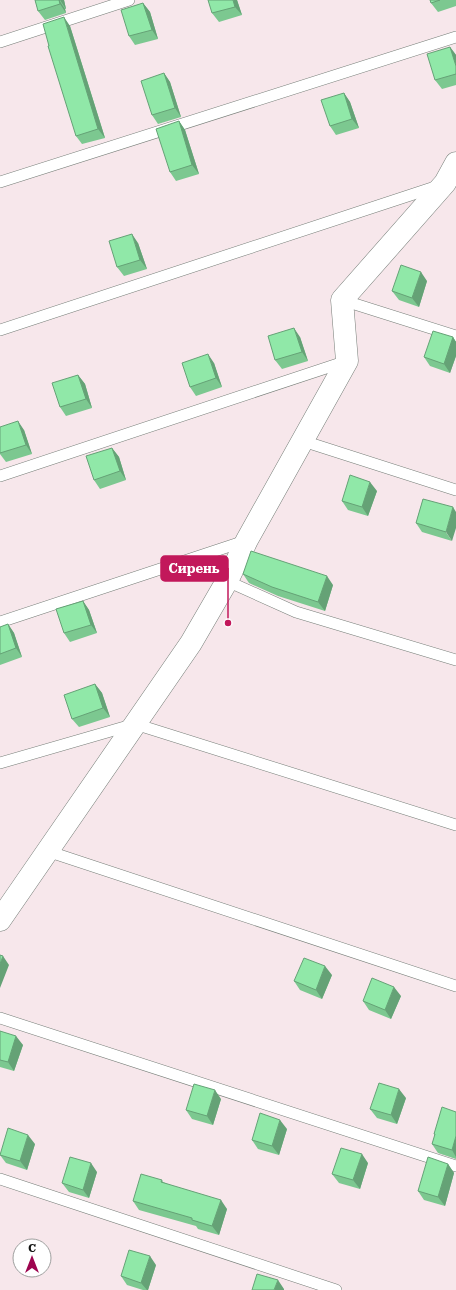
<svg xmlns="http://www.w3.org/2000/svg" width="456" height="1290" font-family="'Roboto Serif',serif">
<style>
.green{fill:#f7e7eb;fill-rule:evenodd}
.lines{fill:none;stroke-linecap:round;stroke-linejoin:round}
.service-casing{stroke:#767e78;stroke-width:12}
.minor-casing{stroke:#767e78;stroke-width:23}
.service{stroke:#fff;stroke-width:11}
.minor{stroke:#fff;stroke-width:22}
.wall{fill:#7cc890}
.shaded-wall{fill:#65a276}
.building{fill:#90e8a8;stroke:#65a276}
.leader{fill:none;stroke:#c2185b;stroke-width:1.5}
.callout-dot{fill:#c2185b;stroke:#fff;stroke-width:1.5}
.callout{fill:#c2185b;stroke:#c2185b;stroke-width:1.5}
.callout-label{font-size:13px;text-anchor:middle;font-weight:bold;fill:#fff}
</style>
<rect width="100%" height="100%" fill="#f6fef7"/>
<!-- green -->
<path class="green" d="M 0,0 L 456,0 L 456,1290 L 0,1290 ZM 20,1246 L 44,1246 L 44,1270 L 20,1270 Z"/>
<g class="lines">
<!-- service casing -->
<g class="service-casing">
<path id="service" d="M 0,42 L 129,0
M 0,182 L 456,37
M 342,300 L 456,336
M 0,330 L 438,186
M 303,441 L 456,490
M 0,476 L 344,362
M 227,581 L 296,612 L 456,660
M 0,622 L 245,541
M 0,763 L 135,724 L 456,825
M 47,851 L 456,986
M 0,1018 L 456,1166
M 0,1179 L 336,1290"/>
</g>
<!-- minor casing -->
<g class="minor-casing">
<path id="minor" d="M 0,920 L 191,643 L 227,581 L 247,540 L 347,361 L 342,300 L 445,183 L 456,163"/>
</g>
<!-- service -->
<use href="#service" class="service"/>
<!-- minor -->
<use href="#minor" class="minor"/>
</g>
<!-- wall -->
<path class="wall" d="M 35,0 L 64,0 L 66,9 L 65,9 L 66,13 L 45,20 L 38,11 Z
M 237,0 L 242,15 L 219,22 L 212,13 Z
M 430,0 L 456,0 L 456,6 L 438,12 L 431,3 Z
M 143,3 L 150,12 L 158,39 L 135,45 L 129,36 Z
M 70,26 L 105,138 L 82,144 L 76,136 Z
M 450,47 L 456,55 L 456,85 L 442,89 L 435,80 Z
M 164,73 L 170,82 L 181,117 L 158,124 L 152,115 Z
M 344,93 L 350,102 L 359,128 L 336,135 L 330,126 Z
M 179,121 L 185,130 L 199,174 L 176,181 L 170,172 Z
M 138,243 L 147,269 L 124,276 L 117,267 Z
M 427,281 L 419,307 L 399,300 L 392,291 Z
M 300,337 L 308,361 L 282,369 L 275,360 Z
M 453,337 L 456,342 L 456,356 L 450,373 L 430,366 L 424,357 Z
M 214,363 L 222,387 L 196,396 L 190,387 Z
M 78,375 L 85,384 L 92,408 L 66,416 L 60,407 Z
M 0,427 L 24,430 L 32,454 L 6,462 L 0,454 Z
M 112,448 L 119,457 L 126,480 L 100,489 L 94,480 Z
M 377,491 L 368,516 L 348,510 L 342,501 Z
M 423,499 L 452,541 L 422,532 L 416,523 Z
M 243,574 L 333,585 L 325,611 L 278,596 L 249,583 Z
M 83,601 L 89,610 L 97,633 L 70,642 L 64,633 Z
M 8,624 L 14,633 L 22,657 L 0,665 L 0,627 Z
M 95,684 L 102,693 L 110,717 L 79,727 L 72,719 Z
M 332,975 L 322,999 L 300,990 L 294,981 Z
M 401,996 L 391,1019 L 369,1010 L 363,1001 Z
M 0,1031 L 23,1045 L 14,1071 L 0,1067 Z
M 406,1098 L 397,1124 L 377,1118 L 370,1109 Z
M 221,1099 L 213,1125 L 192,1119 L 186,1110 Z
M 456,1112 L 456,1159 L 438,1153 L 432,1144 L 435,1135 L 434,1134 Z
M 287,1129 L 279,1155 L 258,1149 L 252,1140 Z
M 35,1144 L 27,1170 L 6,1163 L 0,1155 L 0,1153 Z
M 368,1163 L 360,1189 L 339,1183 L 332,1174 Z
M 448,1164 L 454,1173 L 445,1206 L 424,1200 L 418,1191 Z
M 97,1172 L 89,1198 L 69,1192 L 62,1183 Z
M 162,1180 L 163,1182 L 227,1209 L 219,1235 L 198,1229 L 196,1226 L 139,1210 L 133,1201 Z
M 156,1265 L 148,1290 L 143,1290 L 127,1285 L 121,1276 Z"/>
<!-- shaded-wall -->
<path class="shaded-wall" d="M 59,0 L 65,9 L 66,13 L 60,4 Z
M 60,0 L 64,0 L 66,9 Z
M 233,0 L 237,0 L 242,15 L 235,7 Z
M 143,3 L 150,12 L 158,39 L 152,30 Z
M 64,17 L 70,26 L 105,138 L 98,129 Z
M 450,47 L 456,55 L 456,66 Z
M 164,73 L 170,82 L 181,117 L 175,108 Z
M 344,93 L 350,102 L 359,128 L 352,119 Z
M 179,121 L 185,130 L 199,174 L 192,165 Z
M 132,234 L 138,243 L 147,269 L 140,260 Z
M 421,272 L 427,281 L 419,307 L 412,298 Z
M 294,328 L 300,337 L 308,361 L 302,352 Z
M 453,337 L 456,342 L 456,356 L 450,373 L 444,364 Z
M 208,354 L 214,363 L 222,387 L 216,378 Z
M 78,375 L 85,384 L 92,408 L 86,399 Z
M 18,421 L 24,430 L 32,454 L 26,445 Z
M 112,448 L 119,457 L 126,480 L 120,471 Z
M 370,482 L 377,491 L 368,516 L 362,507 Z
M 453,507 L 456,512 L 456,528 L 452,541 L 446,532 Z
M 327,576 L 333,585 L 325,611 L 318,602 Z
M 83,601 L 89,610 L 97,633 L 91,625 Z
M 8,624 L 14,633 L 22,657 L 16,648 Z
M 95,684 L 102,693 L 110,717 L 103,708 Z
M 3,956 L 9,965 L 0,988 L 0,964 Z
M 325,966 L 332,975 L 322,999 L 316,990 Z
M 394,987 L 401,996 L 391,1019 L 385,1010 Z
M 16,1036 L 23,1045 L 14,1071 L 8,1062 Z
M 399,1089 L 406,1098 L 397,1124 L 391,1115 Z
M 215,1090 L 221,1099 L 213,1125 L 207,1116 Z
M 280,1120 L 287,1129 L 279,1155 L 272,1146 Z
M 28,1135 L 35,1144 L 27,1170 L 20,1161 Z
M 456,1136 L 456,1157 L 452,1150 Z
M 362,1154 L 368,1163 L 360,1189 L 353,1180 Z
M 91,1163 L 97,1172 L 89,1198 L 83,1190 Z
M 448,1164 L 454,1173 L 445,1206 L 438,1197 Z
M 221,1200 L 227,1209 L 219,1235 L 212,1226 Z
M 150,1256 L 156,1265 L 148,1290 L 147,1290 L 141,1283 Z
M 278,1280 L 284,1289 L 284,1290 L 274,1290 Z"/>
<!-- building -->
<path class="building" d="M 35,0 L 60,0 L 59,0 L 60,4 L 38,11 Z
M 208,0 L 233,0 L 235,7 L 212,13 Z
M 430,0 L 440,0 L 431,3 Z
M 143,3 L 152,30 L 129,36 L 121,10 Z
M 64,17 L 98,129 L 76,136 L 48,46 L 49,46 L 43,24 Z
M 450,47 L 456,66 L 456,74 L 435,80 L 427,54 Z
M 164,73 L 175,108 L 152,115 L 141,81 Z
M 344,93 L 352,119 L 330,126 L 321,100 Z
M 179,121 L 192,165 L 170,172 L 156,129 Z
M 132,234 L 140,260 L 117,267 L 109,241 Z
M 401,265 L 421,272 L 412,298 L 392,291 Z
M 294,328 L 302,352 L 275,360 L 268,336 Z
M 433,331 L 453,337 L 444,364 L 424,357 Z
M 208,354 L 216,378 L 190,387 L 182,363 Z
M 78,375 L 86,399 L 60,407 L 52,383 Z
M 18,421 L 26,445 L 0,453 L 0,427 Z
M 112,448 L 120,471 L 94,480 L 86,456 Z
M 350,475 L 370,482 L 362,507 L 342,501 Z
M 423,499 L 453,507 L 446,532 L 416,523 Z
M 251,551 L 327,576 L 318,602 L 272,587 L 243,574 Z
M 83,601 L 91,625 L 64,633 L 56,609 Z
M 8,624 L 16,648 L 0,654 L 0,627 Z
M 95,684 L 103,708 L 72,719 L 64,695 Z
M 0,955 L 3,956 L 0,964 Z
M 304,958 L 325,966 L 316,990 L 294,981 Z
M 372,978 L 394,987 L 385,1010 L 363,1001 Z
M 0,1031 L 16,1036 L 8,1062 L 0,1060 Z
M 379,1083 L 399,1089 L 391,1115 L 370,1109 Z
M 194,1084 L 215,1090 L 207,1116 L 186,1110 Z
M 442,1107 L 456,1112 L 456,1136 L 452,1150 L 432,1144 L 435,1134 L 434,1134 Z
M 260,1113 L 280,1120 L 272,1146 L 252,1140 Z
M 8,1128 L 28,1135 L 20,1161 L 0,1155 Z
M 341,1148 L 362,1154 L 353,1180 L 332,1174 Z
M 70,1157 L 91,1163 L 83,1190 L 62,1183 Z
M 428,1157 L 448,1164 L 438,1197 L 418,1191 Z
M 141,1174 L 162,1180 L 161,1182 L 221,1200 L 212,1226 L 192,1220 L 192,1218 L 133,1201 Z
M 129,1250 L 150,1256 L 141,1283 L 121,1276 Z
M 257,1274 L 278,1280 L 274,1290 L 252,1290 Z"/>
<!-- callouts -->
<path class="leader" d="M228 623L228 568"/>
<circle class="callout-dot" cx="228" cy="623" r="4"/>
<rect class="callout" x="161" y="556" width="67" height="25" rx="4"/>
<g class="callout-label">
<text x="194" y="573">Сирень</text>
</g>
<!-- north arrow -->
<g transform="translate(32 1258)"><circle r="19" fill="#ffffff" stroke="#9fa09f"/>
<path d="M0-3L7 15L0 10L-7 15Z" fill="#9d044f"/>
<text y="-6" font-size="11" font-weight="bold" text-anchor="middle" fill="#101210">С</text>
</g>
</svg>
